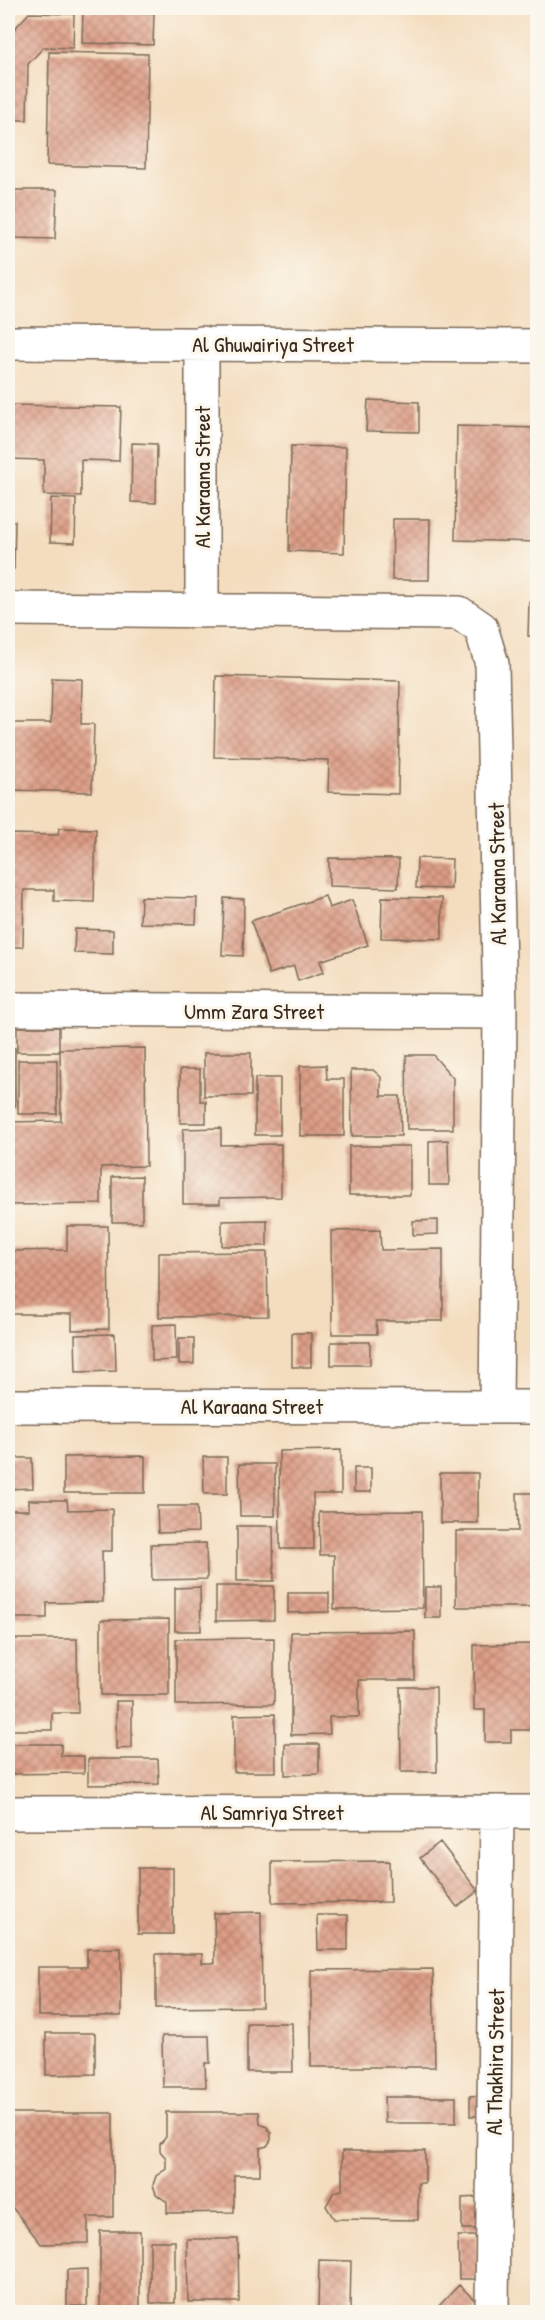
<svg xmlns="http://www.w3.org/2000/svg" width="545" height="2320" font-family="'Patrick Hand',sans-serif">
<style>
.building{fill:url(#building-cross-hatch)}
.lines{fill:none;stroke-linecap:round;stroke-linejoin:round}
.street-casing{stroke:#7c6956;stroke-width:36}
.street{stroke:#fff;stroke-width:33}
.labels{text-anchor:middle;stroke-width:6;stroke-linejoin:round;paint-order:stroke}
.street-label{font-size:22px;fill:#3b2a1e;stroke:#fbf7ec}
</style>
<defs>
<pattern id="building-cross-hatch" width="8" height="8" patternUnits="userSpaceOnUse" patternTransform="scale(1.5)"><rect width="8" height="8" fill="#dd9d86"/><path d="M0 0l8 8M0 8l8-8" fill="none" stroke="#b4806d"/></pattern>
</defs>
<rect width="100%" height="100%" fill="#fbf7ec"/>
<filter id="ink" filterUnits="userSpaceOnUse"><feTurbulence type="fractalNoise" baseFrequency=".0167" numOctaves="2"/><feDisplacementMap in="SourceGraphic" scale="12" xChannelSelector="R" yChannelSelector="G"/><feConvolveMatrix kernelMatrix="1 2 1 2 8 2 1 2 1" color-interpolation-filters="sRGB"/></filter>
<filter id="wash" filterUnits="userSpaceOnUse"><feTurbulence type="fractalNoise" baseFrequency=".008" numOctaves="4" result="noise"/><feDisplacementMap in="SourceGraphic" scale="24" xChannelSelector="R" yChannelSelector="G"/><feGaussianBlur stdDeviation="1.35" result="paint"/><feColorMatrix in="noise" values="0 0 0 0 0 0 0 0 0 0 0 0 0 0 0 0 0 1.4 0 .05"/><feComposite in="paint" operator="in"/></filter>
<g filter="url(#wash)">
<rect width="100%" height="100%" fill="#f4ddbf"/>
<g id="blocks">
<!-- building -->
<path class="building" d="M 83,10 L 154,13 L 153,45 L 82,43 Z
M 29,13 L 74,14 L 73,48 L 44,47 L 28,64 L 27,120 L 8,120 L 8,36 Z
M 49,52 L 148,54 L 146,168 L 47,165 Z
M 15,190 L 57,190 L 55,239 L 14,238 Z
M 368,400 L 419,402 L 419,432 L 366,431 Z
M 8,405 L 121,407 L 119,461 L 81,460 L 81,496 L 44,495 L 44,460 L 8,459 Z
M 457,426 L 538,428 L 538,542 L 455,540 Z
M 132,443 L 157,444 L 156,503 L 131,502 Z
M 291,446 L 346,447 L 344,553 L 289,551 Z
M 51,498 L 76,499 L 75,543 L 50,542 Z
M 393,519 L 430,519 L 429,580 L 392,580 Z
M 8,520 L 15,521 L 14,569 L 8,569 Z
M 529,602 L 538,602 L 538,637 L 528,636 Z
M 216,676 L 400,681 L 398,794 L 328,792 L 329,760 L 214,757 Z
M 52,678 L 82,679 L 81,724 L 94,724 L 92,792 L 8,790 L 8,723 L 51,723 Z
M 59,828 L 96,829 L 94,902 L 54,901 L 54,890 L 24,890 L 23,947 L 8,947 L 8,834 L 58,835 Z
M 329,858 L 399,859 L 398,888 L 329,886 Z
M 417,858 L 452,859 L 451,889 L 416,888 Z
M 325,896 L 329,908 L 352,900 L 368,945 L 320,961 L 324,972 L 298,981 L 294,966 L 269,974 L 251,921 Z
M 141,897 L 197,898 L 196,924 L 140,923 Z
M 382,897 L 442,898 L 442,939 L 381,938 Z
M 224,898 L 244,899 L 243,956 L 222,955 Z
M 75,929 L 113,930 L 113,954 L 74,953 Z
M 17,1027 L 59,1027 L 59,1052 L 17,1052 Z
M 8,1048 L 15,1048 L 15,1106 L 8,1106 Z
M 145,1048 L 146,1166 L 101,1167 L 101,1204 L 8,1205 L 8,1122 L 61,1121 L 60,1049 Z
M 204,1053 L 251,1053 L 251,1096 L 204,1096 Z
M 406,1055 L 433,1055 L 453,1078 L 453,1129 L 407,1129 Z
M 18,1060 L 57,1060 L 57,1114 L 18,1114 Z
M 326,1065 L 327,1079 L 344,1079 L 344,1136 L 300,1136 L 300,1066 Z
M 180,1069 L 200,1069 L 200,1101 L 206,1101 L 206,1123 L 180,1123 Z
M 351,1070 L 373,1070 L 381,1077 L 381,1096 L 400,1096 L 401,1136 L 352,1136 Z
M 255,1078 L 280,1078 L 280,1135 L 255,1135 Z
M 221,1128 L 221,1145 L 281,1144 L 281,1197 L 220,1198 L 220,1204 L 183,1204 L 183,1129 Z
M 448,1140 L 449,1185 L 429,1185 L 429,1141 Z
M 349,1146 L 410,1146 L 410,1195 L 349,1195 Z
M 142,1176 L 142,1222 L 112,1222 L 112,1177 Z
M 267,1220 L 267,1246 L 222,1246 L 222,1221 Z
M 438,1220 L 438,1234 L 413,1235 L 413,1221 Z
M 67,1226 L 108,1226 L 109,1329 L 72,1330 L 72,1314 L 8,1314 L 8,1251 L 67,1250 Z
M 380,1230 L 381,1250 L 443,1249 L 443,1321 L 376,1321 L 377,1334 L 332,1334 L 331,1231 Z
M 267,1252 L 268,1316 L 159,1317 L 159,1253 Z
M 176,1324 L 177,1360 L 152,1361 L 152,1325 Z
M 292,1333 L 311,1333 L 311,1367 L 292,1367 Z
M 115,1334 L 116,1371 L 76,1372 L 75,1335 Z
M 179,1338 L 194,1338 L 194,1364 L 179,1364 Z
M 331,1342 L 370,1342 L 370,1365 L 331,1365 Z
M 341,1450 L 341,1494 L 313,1494 L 314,1549 L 280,1549 L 279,1451 Z
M 145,1456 L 145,1493 L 64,1493 L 64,1457 Z
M 203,1457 L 227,1457 L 227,1494 L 204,1494 Z
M 8,1458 L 32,1458 L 33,1488 L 8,1489 Z
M 239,1464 L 275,1464 L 275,1516 L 240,1516 Z
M 354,1468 L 371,1468 L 371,1492 L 354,1492 Z
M 440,1473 L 478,1473 L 478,1523 L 440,1523 Z
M 517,1493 L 538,1493 L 538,1607 L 456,1607 L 456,1531 L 518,1531 Z
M 29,1500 L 67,1500 L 68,1510 L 112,1509 L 112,1551 L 102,1551 L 103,1602 L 47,1603 L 47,1618 L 8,1618 L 8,1510 L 29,1510 Z
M 157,1506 L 197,1506 L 198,1532 L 158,1533 Z
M 422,1511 L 423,1608 L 334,1609 L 334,1555 L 320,1555 L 319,1512 Z
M 237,1526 L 273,1526 L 274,1581 L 237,1581 Z
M 206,1543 L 207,1579 L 152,1580 L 151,1544 Z
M 216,1586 L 274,1586 L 274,1620 L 216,1621 Z
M 200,1587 L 201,1631 L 175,1631 L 175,1588 Z
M 425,1587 L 441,1587 L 441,1618 L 425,1618 Z
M 288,1593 L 329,1593 L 329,1612 L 288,1613 Z
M 169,1619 L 169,1695 L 101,1695 L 101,1620 Z
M 415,1631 L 415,1680 L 359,1680 L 359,1717 L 329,1717 L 330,1734 L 291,1735 L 291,1632 Z
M 274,1638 L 274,1704 L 176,1705 L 176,1639 Z
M 12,1639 L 77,1639 L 78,1713 L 52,1713 L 52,1730 L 8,1730 L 8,1644 L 12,1644 Z
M 534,1644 L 535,1658 L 538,1658 L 538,1730 L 511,1730 L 511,1742 L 485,1742 L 485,1710 L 474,1710 L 474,1645 Z
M 400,1687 L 436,1687 L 437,1772 L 401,1772 Z
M 116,1701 L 132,1701 L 132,1748 L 116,1749 Z
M 275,1714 L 276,1772 L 234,1772 L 234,1715 Z
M 8,1744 L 61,1744 L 61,1756 L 84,1756 L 84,1773 L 8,1774 Z
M 285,1744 L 319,1744 L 319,1774 L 285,1775 Z
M 88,1759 L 158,1759 L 159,1784 L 88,1785 Z
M 440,1842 L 478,1891 L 457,1907 L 420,1858 Z
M 389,1861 L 390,1902 L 272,1903 L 272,1862 Z
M 138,1868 L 173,1868 L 173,1934 L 138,1934 Z
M 261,1912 L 262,2007 L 156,2008 L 156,1954 L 202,1954 L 202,1963 L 215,1963 L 214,1913 Z
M 317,1915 L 348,1915 L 348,1950 L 318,1950 Z
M 121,1948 L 121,2016 L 38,2016 L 38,1967 L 87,1967 L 87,1949 Z
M 433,1969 L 435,2067 L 311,2067 L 311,1970 Z
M 247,2023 L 292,2023 L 293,2072 L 247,2072 Z
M 46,2033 L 95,2033 L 95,2074 L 46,2075 Z
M 162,2036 L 209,2036 L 210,2063 L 205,2063 L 206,2087 L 163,2087 Z
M 483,2095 L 483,2116 L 470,2116 L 470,2096 Z
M 384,2097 L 456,2097 L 456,2123 L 385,2123 Z
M 166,2112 L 259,2112 L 260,2124 L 267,2127 L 271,2133 L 271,2140 L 267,2146 L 260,2148 L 260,2175 L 234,2175 L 234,2212 L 167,2213 L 167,2202 L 156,2194 L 153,2185 L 156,2176 L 166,2169 L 166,2158 L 160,2151 L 160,2144 L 166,2137 Z
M 8,2113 L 113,2113 L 113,2217 L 88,2217 L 88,2243 L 41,2244 L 8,2202 Z
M 342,2151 L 425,2151 L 425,2183 L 418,2183 L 418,2220 L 334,2219 L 326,2206 L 334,2192 L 342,2190 Z
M 479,2197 L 479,2229 L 462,2229 L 462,2198 Z
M 100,2231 L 140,2231 L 140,2312 L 100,2312 Z
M 458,2236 L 477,2236 L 478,2279 L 459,2279 Z
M 187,2239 L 238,2239 L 239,2302 L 188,2302 Z
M 150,2241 L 175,2241 L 175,2303 L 150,2303 Z
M 319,2260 L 351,2261 L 350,2312 L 318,2312 Z
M 87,2269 L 87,2306 L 67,2306 L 67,2270 Z
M 8,2273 L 12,2273 L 12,2309 L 8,2309 Z
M 459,2285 L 480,2305 L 472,2312 L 433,2312 Z"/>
</g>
</g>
<g filter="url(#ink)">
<use href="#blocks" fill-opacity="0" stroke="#7c6956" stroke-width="1.5"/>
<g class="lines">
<!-- street casing -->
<g class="street-casing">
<path id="street" d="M 8,343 L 538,346
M 202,343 L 202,611
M 8,609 L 459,613 L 481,628 L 492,664 L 500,1012 L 496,1406
M 8,1009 L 500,1012
M 8,1406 L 538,1407
M 8,1813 L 538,1812
M 492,2312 L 497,1812"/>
</g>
<!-- street -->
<use href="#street" class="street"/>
</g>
</g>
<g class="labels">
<!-- street labels -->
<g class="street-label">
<text x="273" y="352">Al Ghuwairiya Street</text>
<text transform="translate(202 477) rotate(-90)" y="8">Al Karaana Street</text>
<text transform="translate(497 874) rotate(-91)" y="8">Al Karaana Street</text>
<text x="254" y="1019">Umm Zara Street</text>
<text x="252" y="1414">Al Karaana Street</text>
<text x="272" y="1820">Al Samriya Street</text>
<text transform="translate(495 2062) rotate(-89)" y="8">Al Thakhira Street</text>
</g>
</g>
<!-- margin -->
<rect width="545" height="2320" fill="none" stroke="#fbf7ec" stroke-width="30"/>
</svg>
